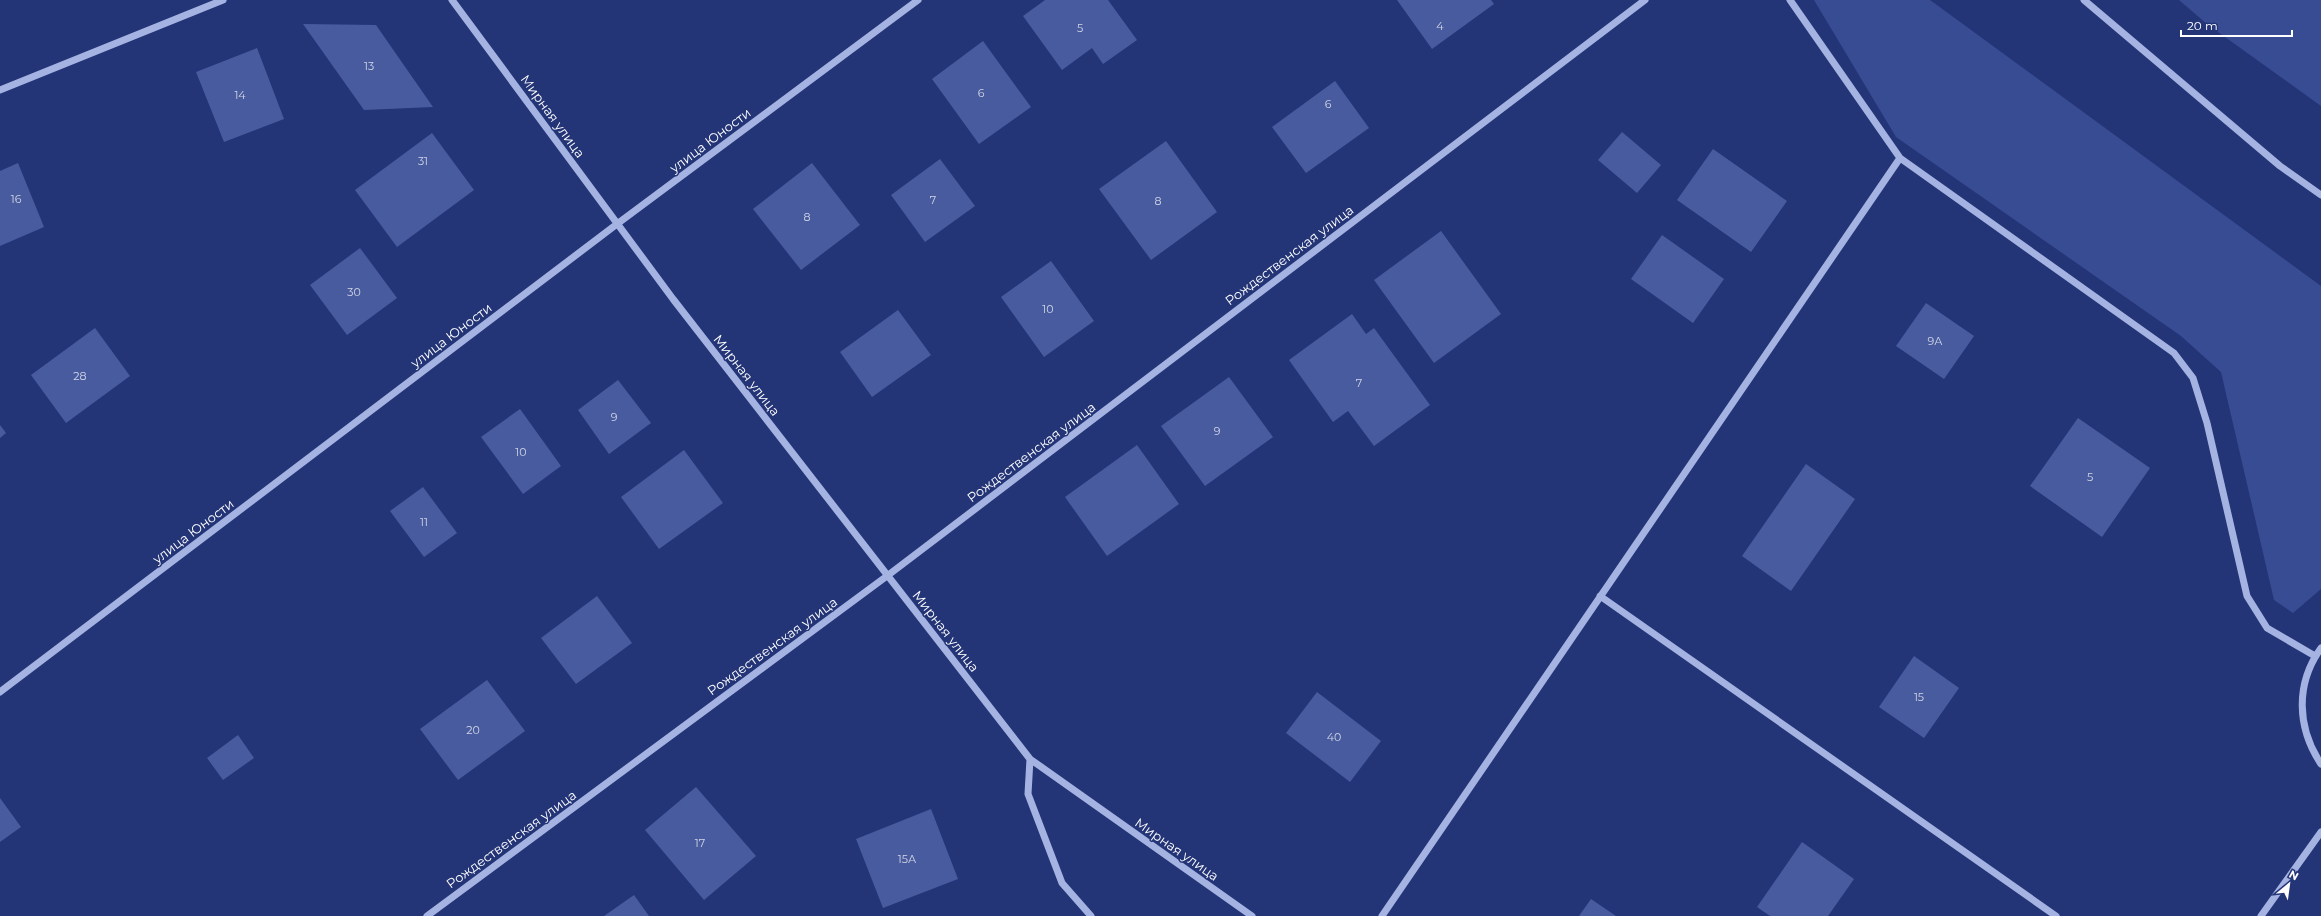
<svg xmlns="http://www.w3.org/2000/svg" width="2321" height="916" font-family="Montserrat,sans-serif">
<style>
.green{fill:#384c94}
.building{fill:#485b9e}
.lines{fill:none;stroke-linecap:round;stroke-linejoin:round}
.minor{stroke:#a5b3e3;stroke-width:7}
.labels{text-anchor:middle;stroke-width:3;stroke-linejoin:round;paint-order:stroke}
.number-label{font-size:11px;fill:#d1d6e7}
.street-label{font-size:13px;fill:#fff;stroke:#243577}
</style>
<rect width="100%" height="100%" fill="#243577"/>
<!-- green -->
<path class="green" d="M 1814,0 L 1930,0 L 2321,286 L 2321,589 L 2293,613 L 2274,600 L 2221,372 L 2181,336 L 1896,137 Z
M 2179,0 L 2321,0 L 2321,106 L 2207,24 Z"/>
<!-- building -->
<path class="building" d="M 1045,0 L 1108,0 L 1137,40 L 1103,64 L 1092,48 L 1062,70 L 1023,16 Z
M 1397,0 L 1491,0 L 1494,4 L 1432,49 Z
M 303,24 L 376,25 L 433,107 L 364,110 Z
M 983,41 L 1031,107 L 979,144 L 932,79 Z
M 257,48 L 284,119 L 224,142 L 196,72 Z
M 1335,81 L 1369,128 L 1306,173 L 1272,127 Z
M 1622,132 L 1661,165 L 1637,193 L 1598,160 Z
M 432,133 L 474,190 L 397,247 L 355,190 Z
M 1166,141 L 1217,212 L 1151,260 L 1099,189 Z
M 1713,149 L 1787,201 L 1751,252 L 1677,200 Z
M 940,159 L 975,206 L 925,242 L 891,195 Z
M 18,163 L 44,227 L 0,246 L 0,171 Z
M 812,163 L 860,225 L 801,270 L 753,209 Z
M 1441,231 L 1501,314 L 1434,363 L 1374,280 Z
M 1662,235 L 1724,279 L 1693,323 L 1631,279 Z
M 360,248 L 397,298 L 347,335 L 310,285 Z
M 1051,261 L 1094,321 L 1044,357 L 1001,297 Z
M 1926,303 L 1974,336 L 1944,379 L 1896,346 Z
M 898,310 L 931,355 L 872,397 L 840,352 Z
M 1352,314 L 1366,334 L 1374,328 L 1430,405 L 1374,446 L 1348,411 L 1333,422 L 1289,360 Z
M 95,328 L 130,376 L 66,423 L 31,375 Z
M 1229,377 L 1273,437 L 1205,486 L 1161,426 Z
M 618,380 L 651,423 L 609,454 L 578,410 Z
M 520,409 L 561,466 L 523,494 L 481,437 Z
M 2078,418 L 2150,468 L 2102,537 L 2030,486 Z
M 0,425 L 6,433 L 0,438 Z
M 1137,445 L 1179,504 L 1107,556 L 1065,497 Z
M 684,450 L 723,503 L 659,549 L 621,497 Z
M 1806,464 L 1855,499 L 1791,591 L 1742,556 Z
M 423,487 L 457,533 L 424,557 L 390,511 Z
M 597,596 L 632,643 L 576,684 L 541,638 Z
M 1914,656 L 1959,688 L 1924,738 L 1879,707 Z
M 487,680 L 525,731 L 458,780 L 420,729 Z
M 1317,692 L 1381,741 L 1350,782 L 1286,733 Z
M 238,735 L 254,758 L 223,780 L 207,758 Z
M 696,787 L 756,856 L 704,900 L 645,830 Z
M 0,798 L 21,827 L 0,842 Z
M 931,809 L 958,879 L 883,908 L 856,839 Z
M 1802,842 L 1854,879 L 1828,916 L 1770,916 L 1757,907 Z
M 634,895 L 649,916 L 604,916 Z
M 1591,899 L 1616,916 L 1579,916 Z"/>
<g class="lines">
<!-- minor -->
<path class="minor" d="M 452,0 L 673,299 L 1030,759 L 1252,916
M 1790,0 L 1900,158
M 2084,0 L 2280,166 L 2321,195
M 0,90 L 223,0
M 1600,596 L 2056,916
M 2321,648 C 2295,684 2297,728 2321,764
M 0,692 L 617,224 L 918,0
M 1030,759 L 1028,794 L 1062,883 L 1091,916
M 427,916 L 887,576 L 1645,0
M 1382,916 L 1900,158 L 2174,353 L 2193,378 L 2207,423 L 2247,596 L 2267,628 L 2315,656
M 2261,916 L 2321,832"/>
</g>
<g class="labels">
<!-- number labels -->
<g class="number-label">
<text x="1440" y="30">4</text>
<text x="1080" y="32">5</text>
<text x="369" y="70">13</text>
<text x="981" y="97">6</text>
<text x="240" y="99">14</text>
<text x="1328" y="108">6</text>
<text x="423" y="165">31</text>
<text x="16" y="203">16</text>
<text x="933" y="204">7</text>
<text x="1158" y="205">8</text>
<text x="807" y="221">8</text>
<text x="354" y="296">30</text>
<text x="1048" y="313">10</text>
<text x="1935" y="345">9А</text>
<text x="80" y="380">28</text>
<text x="1359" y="387">7</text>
<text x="614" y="421">9</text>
<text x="1217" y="435">9</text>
<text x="521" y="456">10</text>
<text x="2090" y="481">5</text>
<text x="424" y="526">11</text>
<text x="1919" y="701">15</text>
<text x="473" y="734">20</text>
<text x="1334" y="741">40</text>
<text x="700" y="847">17</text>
<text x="907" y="863">15А</text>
</g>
<!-- street labels -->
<g class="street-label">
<text transform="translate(553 116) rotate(54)" y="5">Мирная улица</text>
<text transform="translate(710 140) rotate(-37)" y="5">улица Юности</text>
<text transform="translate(1289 255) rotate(-37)" y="5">Рождественская улица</text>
<text transform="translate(451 335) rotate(-37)" y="5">улица Юности</text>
<text transform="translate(747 375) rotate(52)" y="5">Мирная улица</text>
<text transform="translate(1031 452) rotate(-37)" y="5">Рождественская улица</text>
<text transform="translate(193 531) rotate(-37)" y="5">улица Юности</text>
<text transform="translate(946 631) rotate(52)" y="5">Мирная улица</text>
<text transform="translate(772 646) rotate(-36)" y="5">Рождественская улица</text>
<text transform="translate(511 839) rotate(-36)" y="5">Рождественская улица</text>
<text transform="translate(1177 849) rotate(35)" y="5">Мирная улица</text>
</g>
</g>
<!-- north arrow -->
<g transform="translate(2289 884) rotate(29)" stroke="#243577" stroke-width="3" paint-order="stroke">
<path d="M0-3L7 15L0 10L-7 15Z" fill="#ffffff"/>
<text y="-6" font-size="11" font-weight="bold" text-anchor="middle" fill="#ffffff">N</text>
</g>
<!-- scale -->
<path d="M2181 30v6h111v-6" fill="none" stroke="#ffffff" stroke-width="2"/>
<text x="2187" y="30" font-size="12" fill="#ffffff" stroke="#243577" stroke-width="3" paint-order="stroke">20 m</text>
</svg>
